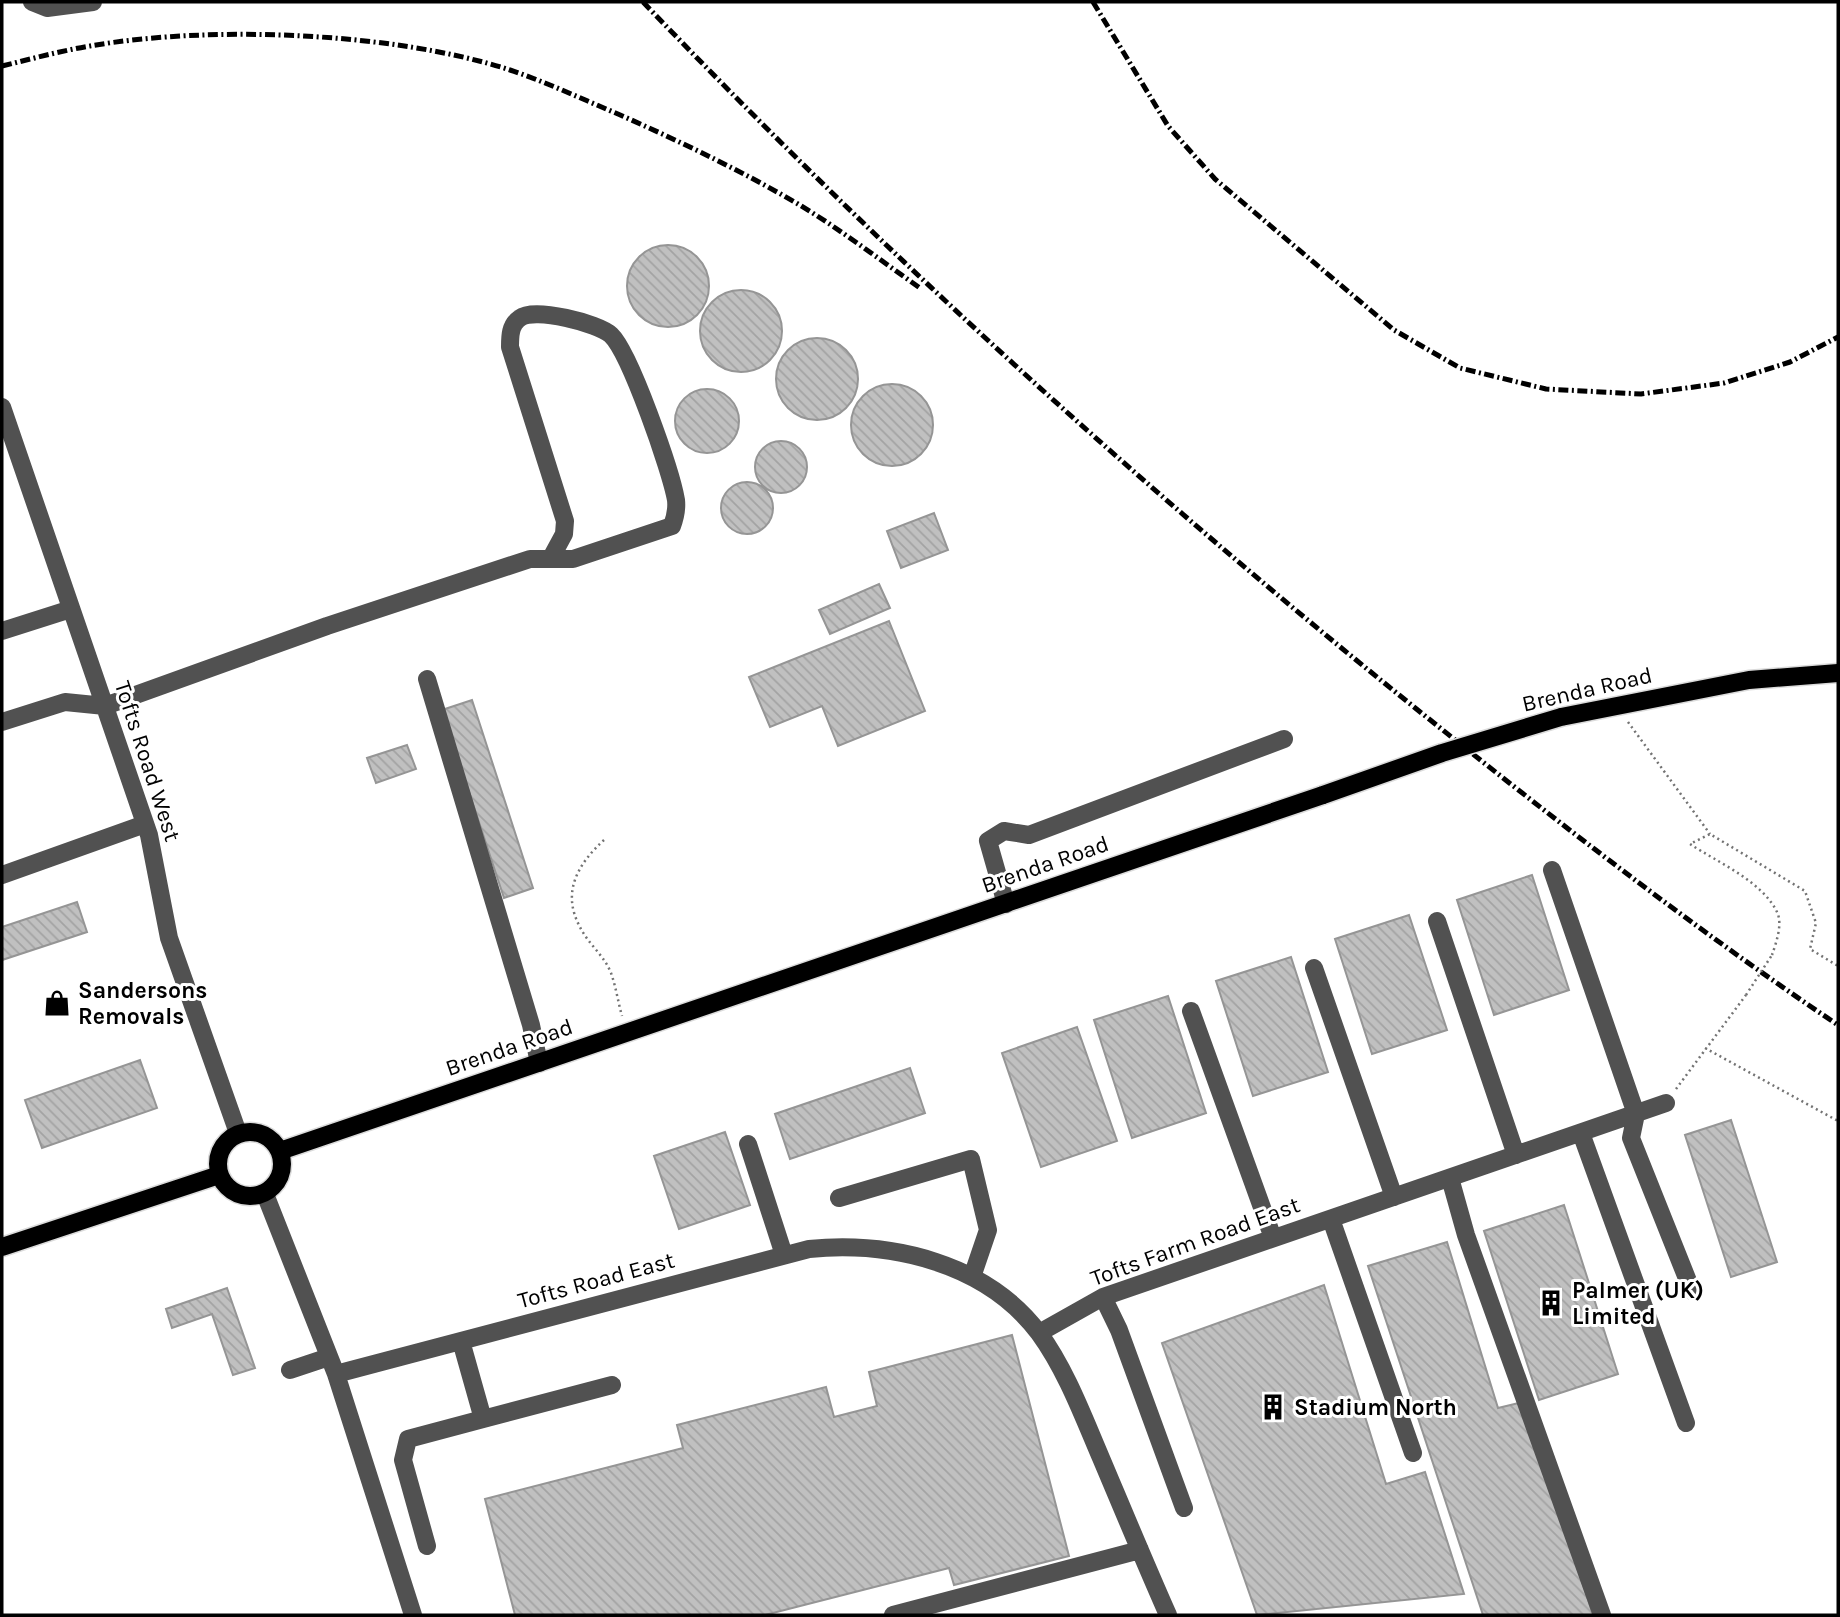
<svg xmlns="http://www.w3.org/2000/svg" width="1840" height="1617" font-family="Karla,sans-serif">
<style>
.building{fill:url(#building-back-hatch);stroke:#959595;stroke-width:2}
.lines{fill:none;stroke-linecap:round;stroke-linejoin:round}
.major-casing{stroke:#dbdbdb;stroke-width:21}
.path{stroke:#737373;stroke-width:2.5;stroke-dasharray:2 3.5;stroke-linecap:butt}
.minor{stroke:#515151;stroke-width:18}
.major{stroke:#000;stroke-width:18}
.rail{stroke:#000;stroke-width:5;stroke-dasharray:10 3.5 2 3.5;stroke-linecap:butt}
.major-bridge-casing{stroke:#dbdbdb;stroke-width:21;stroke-linecap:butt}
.path-bridge{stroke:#737373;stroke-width:2.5;stroke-dasharray:2 3.5;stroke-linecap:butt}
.major-bridge{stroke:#000;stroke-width:18}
.labels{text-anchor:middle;stroke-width:6;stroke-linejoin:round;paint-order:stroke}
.street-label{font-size:23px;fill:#000;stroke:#fff}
.poi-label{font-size:23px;font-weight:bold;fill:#000;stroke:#fff;text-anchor:start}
</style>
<defs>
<pattern id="building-back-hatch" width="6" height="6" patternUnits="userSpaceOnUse" patternTransform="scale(1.75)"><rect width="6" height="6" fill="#c0c0c0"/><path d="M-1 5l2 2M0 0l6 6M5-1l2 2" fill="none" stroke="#a3a3a3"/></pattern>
</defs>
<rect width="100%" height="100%" fill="#fff"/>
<!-- building -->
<path class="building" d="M627 286a41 41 0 1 1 82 0a41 41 0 1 1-82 0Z
M700 331a41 41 0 1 1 82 0a41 41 0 1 1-82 0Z
M776 379a41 41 0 1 1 82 0a41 41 0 1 1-82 0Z
M851 425a41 41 0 1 1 82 0a41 41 0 1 1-82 0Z
M675 421a32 32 0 1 1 64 0a32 32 0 1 1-64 0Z
M755 467a26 26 0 1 1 52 0a26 26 0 1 1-52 0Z
M721 508a26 26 0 1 1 52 0a26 26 0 1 1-52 0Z
M 934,513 L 948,550 L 901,568 L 887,531 Z
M 879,584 L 890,608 L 830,634 L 819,610 Z
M 889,621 L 925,711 L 838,746 L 822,706 L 770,727 L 749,677 Z
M 472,700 L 533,888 L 504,898 L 442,710 Z
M 407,745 L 416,769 L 376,783 L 367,758 Z
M 1532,875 L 1569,990 L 1494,1015 L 1457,900 Z
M 77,902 L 87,932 L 2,960 L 2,927 Z
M 1409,915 L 1447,1030 L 1372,1054 L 1335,939 Z
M 1291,957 L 1328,1072 L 1253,1096 L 1216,981 Z
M 1168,996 L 1206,1113 L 1132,1138 L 1094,1020 Z
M 1077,1027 L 1117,1141 L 1041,1167 L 1002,1053 Z
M 140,1060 L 157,1108 L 42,1148 L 25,1100 Z
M 910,1068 L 925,1113 L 790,1159 L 775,1114 Z
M 1731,1120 L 1777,1262 L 1731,1277 L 1685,1135 Z
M 725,1132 L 750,1205 L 679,1229 L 654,1156 Z
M 1564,1205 L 1618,1374 L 1539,1400 L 1484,1231 Z
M 1447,1242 L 1498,1408 L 1523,1402 L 1593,1615 L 1483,1615 L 1368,1266 Z
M 1324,1285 L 1386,1484 L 1425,1472 L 1464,1594 L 1257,1615 L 1162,1343 Z
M 227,1288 L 255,1368 L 233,1375 L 212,1314 L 172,1328 L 166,1309 Z
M 1012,1335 L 1069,1556 L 954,1585 L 949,1568 L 765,1615 L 515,1615 L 485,1499 L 683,1448 L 677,1425 L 826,1387 L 834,1417 L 877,1406 L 869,1372 Z"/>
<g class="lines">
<!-- major casing -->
<g class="major-casing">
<path id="major" d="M 1561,717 L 1749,680 L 1838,673
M218 1164a32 32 0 1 1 64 0a32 32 0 1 1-64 0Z
M 280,1151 L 1323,795
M 2,1247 L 219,1175"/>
</g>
<!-- path -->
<path class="path" d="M 1628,722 L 1710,834
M 604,840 C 578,864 561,892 580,927 C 588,944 604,955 611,973 C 616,987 618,1002 622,1016
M 1772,955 C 1776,943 1783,924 1777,912 C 1762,881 1717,862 1690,844 L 1710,834 L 1805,891 L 1816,923 L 1810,949 L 1838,966
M 1705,1048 L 1838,1121
M 1676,1089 L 1746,995"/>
<!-- minor -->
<path class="minor" d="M 32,2 L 47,8 L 93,2
M 2,407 L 149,835 L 169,938 L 238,1133
M 2,631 L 71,609
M 427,679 L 531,1025 L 539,1063
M 2,722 L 65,702 L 105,706 L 327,626 L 530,559 L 573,559 L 672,526 C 675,518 677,509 676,500 C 671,471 630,353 611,335 C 598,323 534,307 520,318 C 510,325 510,336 510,347 L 565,521 L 564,534 L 551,558
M 1552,870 L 1636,1114 L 1631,1138 L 1692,1291
M 2,875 L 145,824
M 1006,904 L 988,841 L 1004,831 L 1029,835 L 1284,739
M 1437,921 L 1516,1155
M 1314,968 L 1394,1197
M 1191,1011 L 1273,1238
M 1581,1133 L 1686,1423
M 748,1144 L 784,1255
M 1450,1178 L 1466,1235 L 1602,1615
M 265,1194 L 336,1374 L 809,1249 C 892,1241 986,1263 1039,1333 C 1066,1370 1083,1416 1101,1458 C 1123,1510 1145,1563 1168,1615
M 839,1198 L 971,1159 L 988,1230 L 972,1277
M 1331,1219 L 1413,1453
M 1103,1297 L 1119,1330 L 1184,1508
M 1039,1333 L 1103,1297 L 1666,1103
M 461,1341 L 483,1419 L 612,1385
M 290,1370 L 329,1357
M 336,1374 L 413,1615
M 427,1546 L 403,1460 L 408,1439 L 483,1419
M 893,1615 L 1140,1550"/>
<!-- major -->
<use href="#major" class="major"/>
<!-- rail -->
<path class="rail" d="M 643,2 C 884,254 1142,488 1414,707 C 1551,817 1692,927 1838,1025
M 1093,2 L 1168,126 L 1215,179 L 1394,330 L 1460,368 L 1546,389 L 1641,394 L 1724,383 L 1790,362 L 1838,337
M 2,66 C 31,59 60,51 90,46 C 210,25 394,32 510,70 C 546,82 582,99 618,114 C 679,141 740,170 798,204 C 840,229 880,260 920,288"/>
<!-- major-bridge casing -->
<g class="major-bridge-casing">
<path id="major-bridge" d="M 1323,795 L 1442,753 L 1561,717"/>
</g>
<!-- path-bridge -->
<path class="path-bridge" d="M 1746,995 L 1772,955"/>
<!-- major-bridge -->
<use href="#major-bridge" class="major-bridge"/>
</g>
<!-- icons -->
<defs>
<g id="shop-bare" transform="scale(2.1)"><path d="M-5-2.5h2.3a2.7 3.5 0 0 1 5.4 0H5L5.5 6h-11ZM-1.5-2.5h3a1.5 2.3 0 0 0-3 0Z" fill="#000" stroke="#fff" stroke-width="2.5" paint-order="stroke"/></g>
<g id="building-bare" transform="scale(2.1)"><path d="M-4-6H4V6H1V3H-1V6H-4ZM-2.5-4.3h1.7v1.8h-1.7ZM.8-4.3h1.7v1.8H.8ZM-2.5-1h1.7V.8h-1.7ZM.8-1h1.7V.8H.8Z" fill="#000" stroke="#fff" stroke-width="2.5" paint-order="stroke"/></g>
</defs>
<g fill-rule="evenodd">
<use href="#shop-bare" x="57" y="1003"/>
<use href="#building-bare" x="1551" y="1303"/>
<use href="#building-bare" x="1273" y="1407"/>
</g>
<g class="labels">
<!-- street labels -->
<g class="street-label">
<text transform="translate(1587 689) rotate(-13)" y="8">Brenda Road</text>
<text transform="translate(148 761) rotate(72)" y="8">Tofts Road West</text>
<text transform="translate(1045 864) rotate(-19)" y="8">Brenda Road</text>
<text transform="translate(509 1047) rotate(-19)" y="8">Brenda Road</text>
<text transform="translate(1195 1241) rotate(-20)" y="8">Tofts Farm Road East</text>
<text transform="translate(596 1280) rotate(-15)" y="8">Tofts Road East</text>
</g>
<!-- poi labels -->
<g class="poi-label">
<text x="78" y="998">Sandersons<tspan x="78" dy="26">Removals</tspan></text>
<text x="1572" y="1298">Palmer (UK)<tspan x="1572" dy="26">Limited</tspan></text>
<text x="1294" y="1415">Stadium North</text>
</g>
</g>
<!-- border -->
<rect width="1840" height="1617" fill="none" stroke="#000000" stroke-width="7"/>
</svg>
